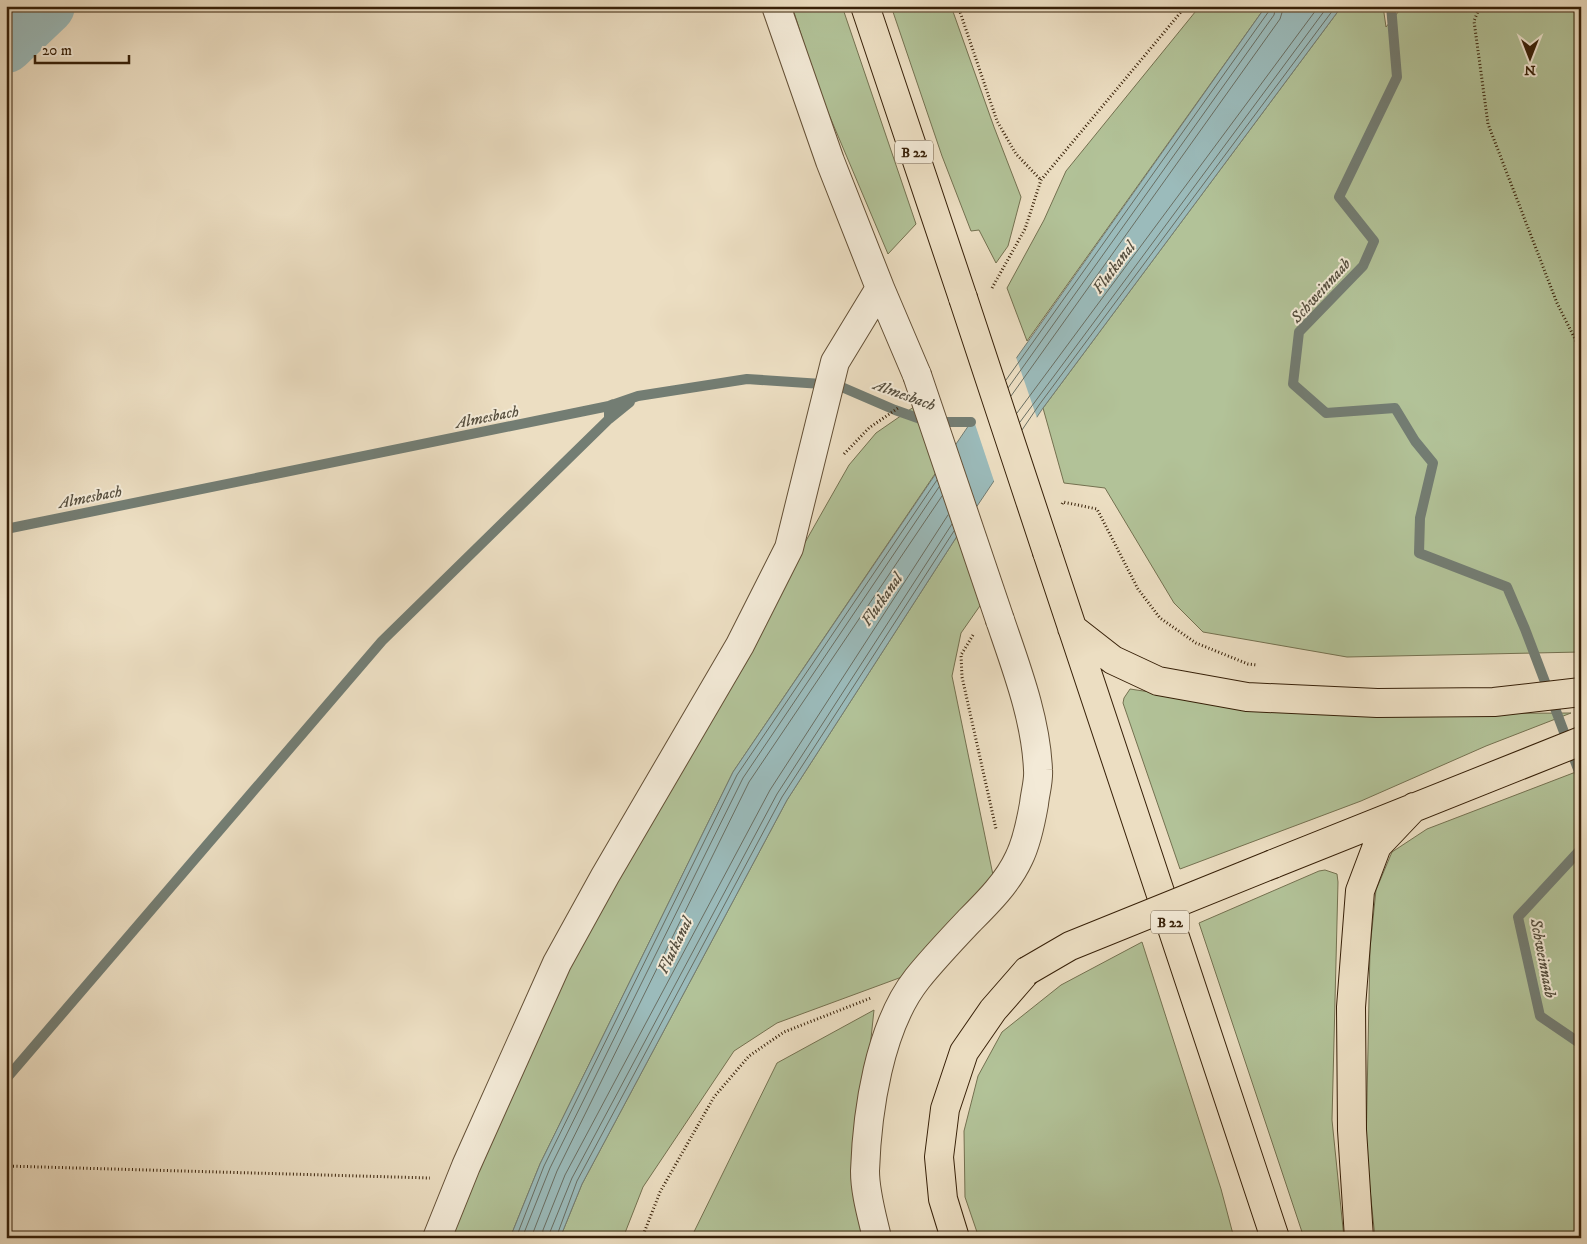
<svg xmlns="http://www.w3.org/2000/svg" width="1587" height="1244" font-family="'IM FELL DW Pica',serif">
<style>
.green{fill:#b2c298;stroke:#747150}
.water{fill:#9bbbbb;stroke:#737d73}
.pier{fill:#ecdec2}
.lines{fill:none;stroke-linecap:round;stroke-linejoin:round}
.shore{stroke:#696e62;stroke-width:1}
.stream{stroke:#737d73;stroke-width:10}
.river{stroke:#9bbbbb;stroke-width:56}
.minor-casing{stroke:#645036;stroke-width:30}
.major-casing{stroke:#372008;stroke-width:30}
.path{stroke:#372008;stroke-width:3;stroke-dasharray:1 2.5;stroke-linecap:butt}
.minor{stroke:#f3ead7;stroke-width:28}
.major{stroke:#ecdec2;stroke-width:28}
.minor-bridge-casing{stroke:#645036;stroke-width:30;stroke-linecap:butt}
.major-bridge-casing{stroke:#372008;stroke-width:30;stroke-linecap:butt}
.minor-bridge{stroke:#f3ead7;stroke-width:28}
.major-bridge{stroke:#ecdec2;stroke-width:28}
.labels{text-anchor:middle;stroke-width:4;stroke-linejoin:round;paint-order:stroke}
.shield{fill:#f3ead7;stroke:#6f5d46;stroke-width:1}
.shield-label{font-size:14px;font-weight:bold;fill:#372008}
.water-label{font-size:16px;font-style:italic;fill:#554e3e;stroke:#f3ead7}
</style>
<rect width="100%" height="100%" fill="#ecdec2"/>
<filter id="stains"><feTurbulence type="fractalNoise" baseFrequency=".004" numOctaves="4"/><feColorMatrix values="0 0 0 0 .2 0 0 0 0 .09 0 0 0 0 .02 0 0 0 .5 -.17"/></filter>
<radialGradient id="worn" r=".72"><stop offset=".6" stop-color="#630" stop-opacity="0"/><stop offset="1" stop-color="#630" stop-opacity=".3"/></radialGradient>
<!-- green -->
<path class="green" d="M 792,6 L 842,6 L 916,224 L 888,254 L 819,91 Z
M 891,6 L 951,6 L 994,127 L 1021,197 L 1008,246 L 996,263 L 979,230 L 971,231 L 942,156 Z
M 1200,6 L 1266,6 L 1027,341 L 1007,288 L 1044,220 L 1066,171 Z
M 1342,6 L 1383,6 L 1386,27 L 1403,6 L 1581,6 L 1581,652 L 1347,657 L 1203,632 L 1174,603 L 1105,488 L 1064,483 L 1043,408 Z
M 918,404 L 939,468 L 733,772 L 540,1164 L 510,1238 L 444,1238 L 571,962 L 649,822 L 746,663 L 803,546 L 849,465 L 876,433 Z
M 961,530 L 984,600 L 961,633 L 952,676 L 993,875 L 910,974 L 777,1023 L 734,1051 L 643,1187 L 623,1238 L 560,1238 L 582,1184 L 787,800 Z
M 1130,689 L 1203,700 L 1401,714 L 1571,713 L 1486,746 L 1361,801 L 1180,869 L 1123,703 L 1124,698 Z
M 1581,770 L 1581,1238 L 1375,1238 L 1366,1150 L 1370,948 L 1376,890 L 1392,852 L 1427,829 Z
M 1325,870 L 1337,874 L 1338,882 L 1332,1120 L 1344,1238 L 1304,1238 L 1199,923 L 1319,871 Z
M 1142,942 L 1221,1189 L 1234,1238 L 979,1238 L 965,1197 L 964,1131 L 978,1076 L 1002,1032 L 1061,985 Z
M 874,1010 L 855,1189 L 870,1238 L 691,1238 L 777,1063 Z"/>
<!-- water -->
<path class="water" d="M 1266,6 L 1342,6 L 1043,408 L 961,530 L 787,800 L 582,1184 L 560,1238 L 510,1238 L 540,1164 L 733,772 L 971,422 Z"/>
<!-- pier -->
<path class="pier" d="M 1015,354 L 1038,421 L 995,484 L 972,415 Z"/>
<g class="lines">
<!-- shore -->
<path class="shore" d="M 1006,380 L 1269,11 L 1270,6
M 1008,388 L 1274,15 L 1276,6
M 1011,396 L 1280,19 L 1284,6
M 1017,413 L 1319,6
M 1020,422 L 1328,6
M 1022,430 L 1039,405 L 1336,6
M 516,1238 L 544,1166 L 737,775 L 937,480
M 522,1238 L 550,1168 L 743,778 L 939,487
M 531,1238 L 557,1171 L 749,782 L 942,496
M 542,1238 L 543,1230 L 565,1175 L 770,790 L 948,515
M 550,1238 L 550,1232 L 572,1178 L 777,794 L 952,524
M 556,1238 L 577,1181 L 782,797 L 954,531"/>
<!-- stream -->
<path class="stream" d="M 1391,6 L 1397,77 L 1339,197 L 1374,241 L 1363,266 L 1299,332 L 1293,384 L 1326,413 L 1395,408 L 1415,441 L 1433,463 L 1420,518 L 1419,553 L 1507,587 L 1525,629 L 1581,777
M 609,419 L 609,406 L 614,404
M 6,529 L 609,406 L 638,396 L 747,379 L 837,385 L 895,410 L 929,422 L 971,422
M 1581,849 L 1518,917 L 1540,1016 L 1581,1044
M 6,1079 L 382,641 L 609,419 L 630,402"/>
<!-- river -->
<path class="river" d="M 6,45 L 47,6"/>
<!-- minor casing -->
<g class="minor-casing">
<path id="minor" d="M 776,6 L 830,161 L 880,288 L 917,375
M 437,1238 L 466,1166 L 557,963 L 605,876 L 740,645 L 789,548 L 835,362 L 880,288
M 877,1238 C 872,1216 865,1193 865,1171 C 867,1112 879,1027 917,979 C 933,959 952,939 970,920 C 988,902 1008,882 1019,858 C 1027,842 1031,821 1034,804 C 1035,793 1039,781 1038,770 C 1036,719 1016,667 1000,620"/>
</g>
<!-- major casing -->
<g class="major-casing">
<path id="major" d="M 865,6 L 963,298
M 1047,552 L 1275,1238
M 1072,628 L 1113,660 L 1158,681 L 1247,697 L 1377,703 L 1494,702 L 1581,692
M 1273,864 L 1581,741
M 955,1238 L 943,1199 L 939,1157 L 945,1109 L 964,1052 L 993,1010 L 1027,971
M 1359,1238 L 1352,1130 L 1351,1007 L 1360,891 L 1377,846 L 1414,807"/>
</g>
<!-- path -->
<path class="path" d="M 958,6 L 997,121 L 1016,154 L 1041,180
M 1480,6 L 1474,21 L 1488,124 L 1557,303 L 1581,351
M 992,288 L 1025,229 L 1041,180 L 1186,6
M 844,454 L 869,428 L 898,408
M 1062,504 L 1063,502 L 1097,509 L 1138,589 L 1160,618 L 1196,643 L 1248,664 L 1257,665
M 973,635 L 961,655 L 962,677 L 996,829
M 6,1166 L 430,1178
M 642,1238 L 660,1192 L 714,1097 L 749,1056 L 784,1032 L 871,998"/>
<!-- minor -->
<use href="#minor" class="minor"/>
<!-- major -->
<use href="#major" class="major"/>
<!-- minor-bridge casing -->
<g class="minor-bridge-casing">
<path id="minor-bridge" d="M 917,375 L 1000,620"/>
</g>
<!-- major-bridge casing -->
<g class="major-bridge-casing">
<path id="major-bridge" d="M 963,298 L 1047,552
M 1027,971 L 1070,946 L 1273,864"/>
</g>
<!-- minor-bridge -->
<use href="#minor-bridge" class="minor-bridge"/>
<!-- major-bridge -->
<use href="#major-bridge" class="major-bridge"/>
</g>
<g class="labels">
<!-- shield labels -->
<g class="shield">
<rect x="895" y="140.5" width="38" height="23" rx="4"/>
<rect x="1151" y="910.5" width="38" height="23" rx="4"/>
</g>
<g class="shield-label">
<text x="914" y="157">B 22</text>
<text x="1170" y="927">B 22</text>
</g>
<!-- water labels -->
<g class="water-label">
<text transform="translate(1113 267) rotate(-53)" y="6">Flutkanal</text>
<text transform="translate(1320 290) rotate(-48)" y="6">Schweinnaab</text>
<text transform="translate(905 394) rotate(20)" y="6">Almesbach</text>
<text transform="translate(487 416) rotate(-11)" y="6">Almesbach</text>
<text transform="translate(90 496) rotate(-11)" y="6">Almesbach</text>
<text transform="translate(881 599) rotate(-55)" y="6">Flutkanal</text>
<text transform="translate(674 945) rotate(-64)" y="6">Flutkanal</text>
<text transform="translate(1544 958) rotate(79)" y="6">Schweinnaab</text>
</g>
</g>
<!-- margin -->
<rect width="1587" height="1244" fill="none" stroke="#ecdec2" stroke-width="25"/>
<rect x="8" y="8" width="1572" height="1229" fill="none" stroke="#372008" stroke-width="2.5"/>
<rect x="12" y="12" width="1562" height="1219" fill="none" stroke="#372008"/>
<!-- north arrow -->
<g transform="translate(1530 58) rotate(180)" stroke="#f3ead7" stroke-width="4" paint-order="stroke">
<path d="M0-4L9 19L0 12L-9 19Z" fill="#372008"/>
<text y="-8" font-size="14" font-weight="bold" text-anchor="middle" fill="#372008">N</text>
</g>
<!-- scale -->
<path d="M35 55v8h94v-8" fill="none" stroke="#372008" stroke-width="2.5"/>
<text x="42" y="55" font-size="15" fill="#372008" stroke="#f3ead7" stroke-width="4" paint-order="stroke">20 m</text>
<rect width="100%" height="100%" filter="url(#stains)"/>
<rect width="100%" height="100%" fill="url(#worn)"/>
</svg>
